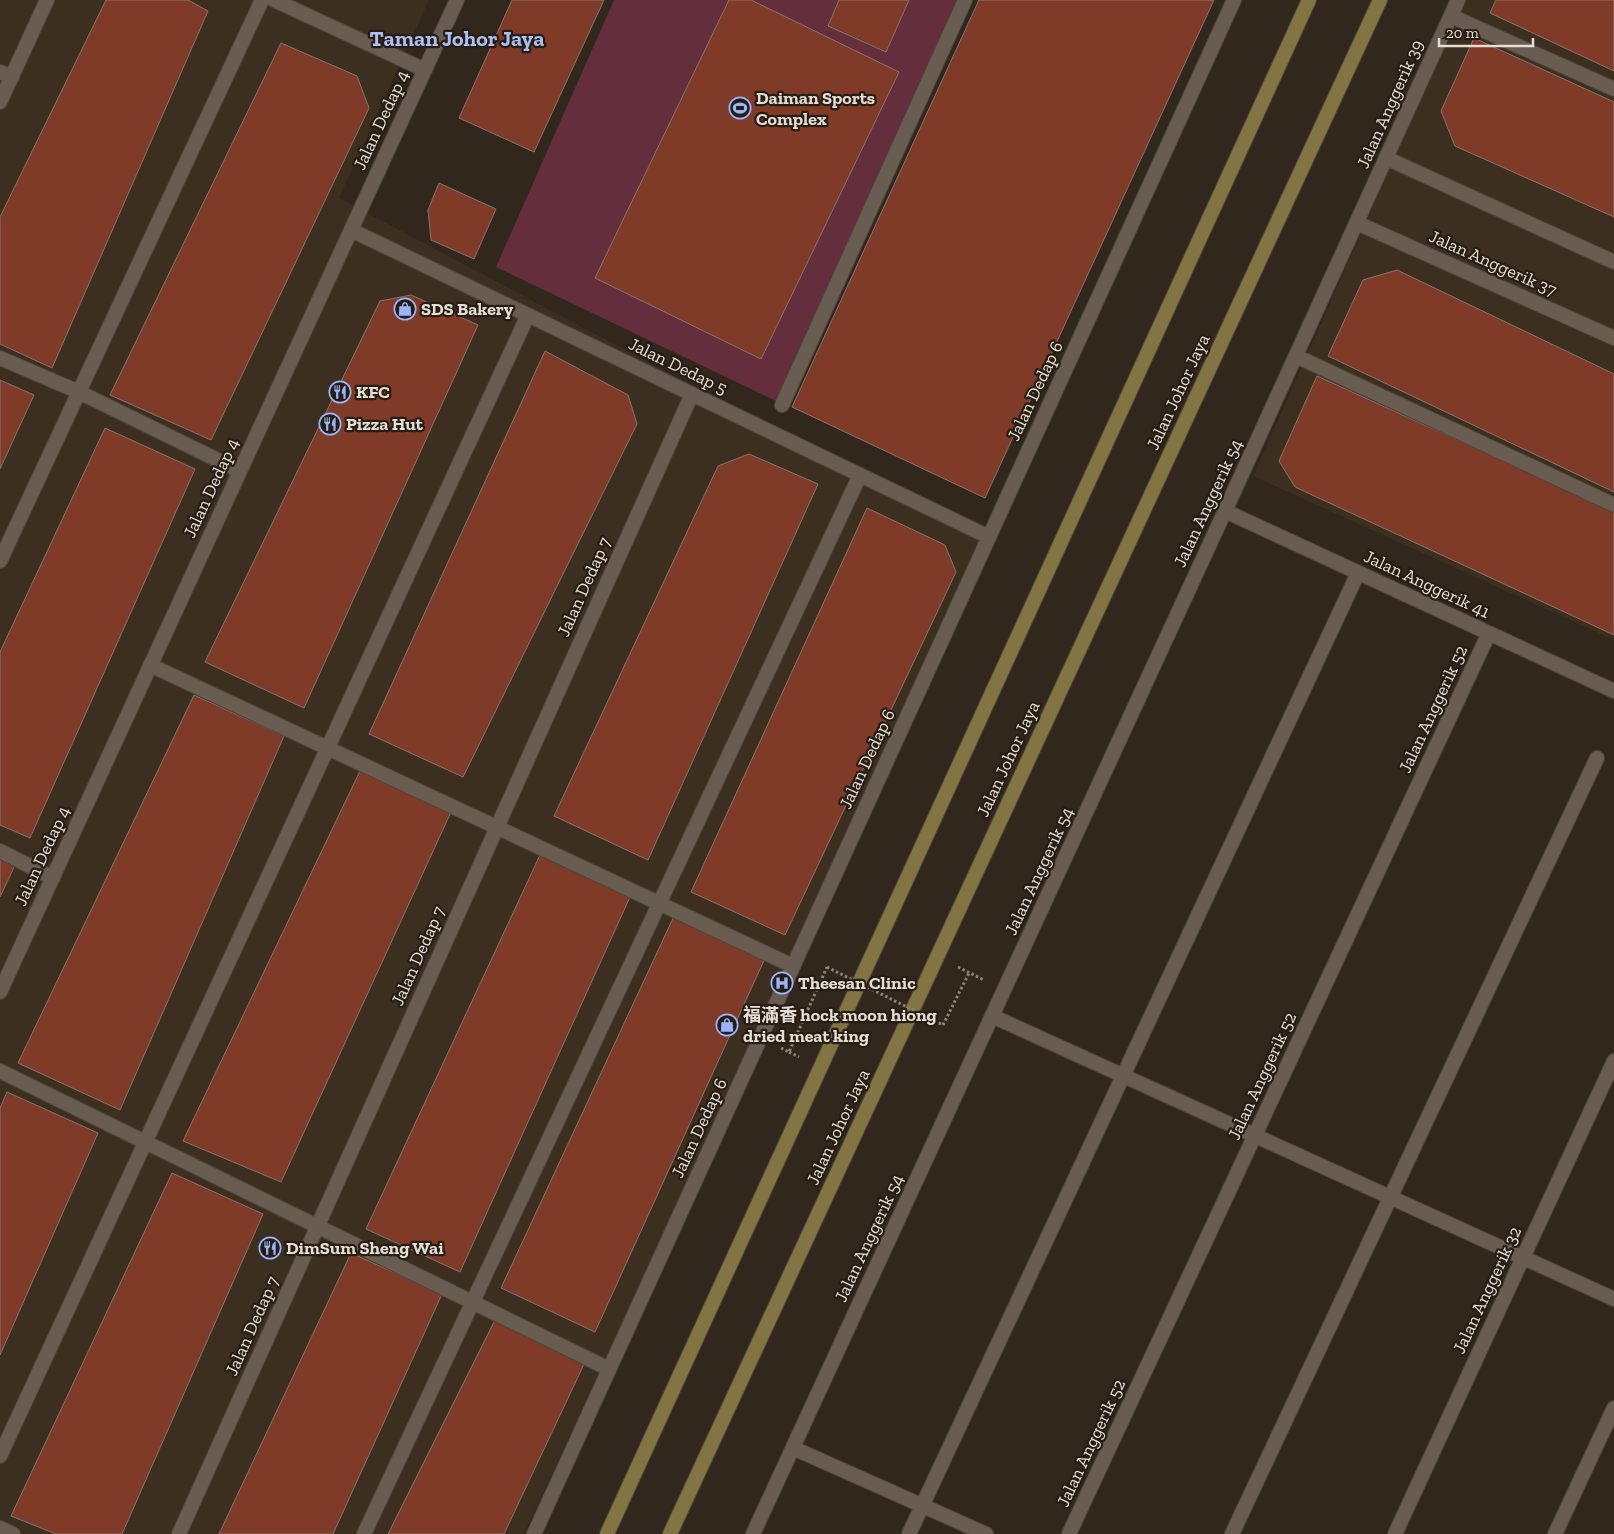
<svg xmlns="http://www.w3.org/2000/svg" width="1614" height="1534" font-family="'Zilla Slab','Noto Sans SC',serif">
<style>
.built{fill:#3c2f20}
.green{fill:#642e3d}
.building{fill:#7f3a28;stroke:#867570}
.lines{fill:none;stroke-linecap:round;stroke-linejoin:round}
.service-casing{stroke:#4d463c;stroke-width:16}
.minor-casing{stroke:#4d463c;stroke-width:16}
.secondary-casing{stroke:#4d463c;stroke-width:16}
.path{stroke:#8c837b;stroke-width:3;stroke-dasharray:2.5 2.5;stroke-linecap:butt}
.service{stroke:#695d52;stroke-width:14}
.minor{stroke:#695d52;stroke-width:14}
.secondary{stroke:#837444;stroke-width:14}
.path-bridge{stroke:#8c837b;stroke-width:3;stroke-dasharray:2.5 2.5;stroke-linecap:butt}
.labels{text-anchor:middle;stroke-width:4.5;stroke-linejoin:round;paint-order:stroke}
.poi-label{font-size:18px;font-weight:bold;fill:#e5ded7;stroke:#271d13;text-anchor:start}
.street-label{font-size:18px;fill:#e5ded7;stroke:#271d13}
.district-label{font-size:22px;font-weight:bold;fill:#abbff5;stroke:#271d13}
</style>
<rect width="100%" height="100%" fill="#31271d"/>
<!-- built -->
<path class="built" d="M 0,0 L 429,0 L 339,198 L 983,540 L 524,1534 L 0,1534 Z
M 1465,0 L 1614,0 L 1614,640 L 1253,476 Z"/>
<!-- green -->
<path class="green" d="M 614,0 L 963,0 L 778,402 L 496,267 Z"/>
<!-- building -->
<path class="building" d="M 106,0 L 188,0 L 208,11 L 52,368 L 0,344 L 0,217 Z
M 512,0 L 604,0 L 534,152 L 459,118 Z
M 729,0 L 751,0 L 899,72 L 761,359 L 595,278 Z
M 839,0 L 909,0 L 886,52 L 828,26 Z
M 979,0 L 1214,0 L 985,498 L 792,407 Z
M 1496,0 L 1614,0 L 1614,71 L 1490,13 Z
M 1474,38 L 1614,102 L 1614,217 L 1455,146 L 1441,111 Z
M 281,43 L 357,76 L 369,108 L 211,440 L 110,395 Z
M 439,183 L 496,209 L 474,259 L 431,240 L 428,210 Z
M 1397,270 L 1614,374 L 1614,492 L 1328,356 L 1363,280 Z
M 411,295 L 478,325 L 304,708 L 205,662 L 380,301 Z
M 545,351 L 628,395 L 637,424 L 463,777 L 369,734 Z
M 1317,376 L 1614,511 L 1614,635 L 1295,487 L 1279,461 Z
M 0,380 L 34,395 L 0,469 Z
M 105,428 L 195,469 L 30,838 L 0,825 L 0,652 Z
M 749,454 L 818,484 L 648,860 L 554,816 L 718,466 Z
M 867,508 L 945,545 L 956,572 L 785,935 L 691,892 Z
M 194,695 L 284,736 L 120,1110 L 18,1063 Z
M 360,771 L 451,812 L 281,1182 L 183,1141 Z
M 540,855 L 630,897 L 460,1272 L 366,1229 Z
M 0,859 L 15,865 L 0,897 Z
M 675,914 L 766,956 L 595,1332 L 501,1288 Z
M 7,1092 L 98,1133 L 0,1355 L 0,1108 Z
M 172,1173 L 263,1214 L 122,1534 L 56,1534 L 11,1516 Z
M 351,1253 L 442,1294 L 333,1534 L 219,1534 Z
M 495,1320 L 585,1362 L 504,1534 L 388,1534 Z"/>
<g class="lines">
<!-- service casing -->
<g class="service-casing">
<path id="service" d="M 1451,16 L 1614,89
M 0,72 L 12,77
M 1296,356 L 1614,505
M 0,358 L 79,392 L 240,471
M 782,405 L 965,0
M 989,537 L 1234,0
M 0,561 L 262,0
M 150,665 L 793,966
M 0,851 L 53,878
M 992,1016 L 1614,1299
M 0,1071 L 609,1369
M 0,1456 L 528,315
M 0,1528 L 13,1534
M 364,1534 L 860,475
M 909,1534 L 1358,573
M 1232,1534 L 1597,758
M 1555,1534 L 1614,1408"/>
</g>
<!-- minor casing -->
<g class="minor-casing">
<path id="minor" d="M 274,0 L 425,70
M 0,102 L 47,0
M 1386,158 L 1614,262
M 1357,223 L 1614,338
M 351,230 L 989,537 L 534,1534
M 1225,511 L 1614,691
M 0,992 L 457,0
M 793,1448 L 986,1534
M 179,1534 L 692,394
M 753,1534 L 1225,511 L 1458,0
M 1069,1534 L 1489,633
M 1395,1534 L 1614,1061"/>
</g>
<!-- secondary casing -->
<g class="secondary-casing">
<path id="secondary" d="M 607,1534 L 1309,0
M 670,1534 L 1380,0"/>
</g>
<!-- path -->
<path class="path" d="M 958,967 L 984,980
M 943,1025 L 969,973
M 781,1048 L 789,1052 L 827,967
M 789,1052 L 799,1057"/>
<!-- service -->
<use href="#service" class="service"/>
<!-- minor -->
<use href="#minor" class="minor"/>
<!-- secondary -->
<use href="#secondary" class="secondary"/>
<!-- path-bridge -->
<path class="path-bridge" d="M 827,967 L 943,1025"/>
</g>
<!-- icons -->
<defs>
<g id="stadium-ring" transform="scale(1.125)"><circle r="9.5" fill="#271d13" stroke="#9ab5fd" stroke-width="1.5"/><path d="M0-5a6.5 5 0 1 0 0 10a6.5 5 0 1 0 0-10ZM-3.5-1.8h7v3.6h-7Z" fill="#9ab5fd"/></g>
<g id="shop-ring" transform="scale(1.125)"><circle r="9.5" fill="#271d13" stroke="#9ab5fd" stroke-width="1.5"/><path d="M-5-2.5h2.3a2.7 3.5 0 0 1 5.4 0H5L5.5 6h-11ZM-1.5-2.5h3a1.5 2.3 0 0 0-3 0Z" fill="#9ab5fd"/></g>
<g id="restaurant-ring" transform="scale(1.125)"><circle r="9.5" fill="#271d13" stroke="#9ab5fd" stroke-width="1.5"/><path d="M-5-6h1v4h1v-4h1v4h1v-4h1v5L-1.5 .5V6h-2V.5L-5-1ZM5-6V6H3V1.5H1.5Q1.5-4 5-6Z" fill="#9ab5fd"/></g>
<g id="hospital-ring" transform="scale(1.125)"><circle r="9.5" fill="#271d13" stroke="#9ab5fd" stroke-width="1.5"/><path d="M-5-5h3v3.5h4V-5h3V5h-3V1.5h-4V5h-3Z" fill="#9ab5fd"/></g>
</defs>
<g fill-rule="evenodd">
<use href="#stadium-ring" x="740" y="108"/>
<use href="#shop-ring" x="405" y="309"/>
<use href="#restaurant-ring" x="340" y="392"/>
<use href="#restaurant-ring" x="330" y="424"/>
<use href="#hospital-ring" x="782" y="983"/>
<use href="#shop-ring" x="727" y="1025"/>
<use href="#restaurant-ring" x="270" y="1248"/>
</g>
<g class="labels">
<!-- poi labels -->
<g class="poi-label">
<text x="756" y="104">Daiman Sports<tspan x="756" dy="21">Complex</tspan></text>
<text x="421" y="315">SDS Bakery</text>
<text x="356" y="398">KFC</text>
<text x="346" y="430">Pizza Hut</text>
<text x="798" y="989">Theesan Clinic</text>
<text x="743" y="1021">福滿香 hock moon hiong<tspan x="743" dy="21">dried meat king</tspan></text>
<text x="286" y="1254">DimSum Sheng Wai</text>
</g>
<!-- street labels -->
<g class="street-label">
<text transform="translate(1390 104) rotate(-66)" y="6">Jalan Anggerik 39</text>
<text transform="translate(381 120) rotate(-65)" y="6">Jalan Dedap 4</text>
<text transform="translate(1493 263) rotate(24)" y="6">Jalan Anggerik 37</text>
<text transform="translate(678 366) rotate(26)" y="6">Jalan Dedap 5</text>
<text transform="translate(1035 391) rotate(-65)" y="6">Jalan Dedap 6</text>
<text transform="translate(1178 392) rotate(-65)" y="6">Jalan Johor Jaya</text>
<text transform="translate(211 488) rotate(-65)" y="6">Jalan Dedap 4</text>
<text transform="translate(1208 503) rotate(-65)" y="6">Jalan Anggerik 54</text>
<text transform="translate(1427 584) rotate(25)" y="6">Jalan Anggerik 41</text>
<text transform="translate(584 587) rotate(-66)" y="6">Jalan Dedap 7</text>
<text transform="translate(1433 709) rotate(-65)" y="6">Jalan Anggerik 52</text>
<text transform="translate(867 759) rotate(-65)" y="6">Jalan Dedap 6</text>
<text transform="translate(1008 759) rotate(-65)" y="6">Jalan Johor Jaya</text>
<text transform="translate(42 856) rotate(-65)" y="6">Jalan Dedap 4</text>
<text transform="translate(1039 871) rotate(-65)" y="6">Jalan Anggerik 54</text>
<text transform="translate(418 956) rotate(-66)" y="6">Jalan Dedap 7</text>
<text transform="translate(1262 1076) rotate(-65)" y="6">Jalan Anggerik 52</text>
<text transform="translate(838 1127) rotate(-65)" y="6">Jalan Johor Jaya</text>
<text transform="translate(699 1128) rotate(-65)" y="6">Jalan Dedap 6</text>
<text transform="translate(869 1238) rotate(-65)" y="6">Jalan Anggerik 54</text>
<text transform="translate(1487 1290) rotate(-65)" y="6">Jalan Anggerik 32</text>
<text transform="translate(252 1326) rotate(-66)" y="6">Jalan Dedap 7</text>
<text transform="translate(1091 1443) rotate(-65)" y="6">Jalan Anggerik 52</text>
</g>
<!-- district labels -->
<g class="district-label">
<text x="457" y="46">Taman Johor Jaya</text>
</g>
</g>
<!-- scale -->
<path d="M1439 38v8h94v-8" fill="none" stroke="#e5ded7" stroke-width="2.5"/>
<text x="1446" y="38" font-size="15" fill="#e5ded7" stroke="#271d13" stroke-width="4" paint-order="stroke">20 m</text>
</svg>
